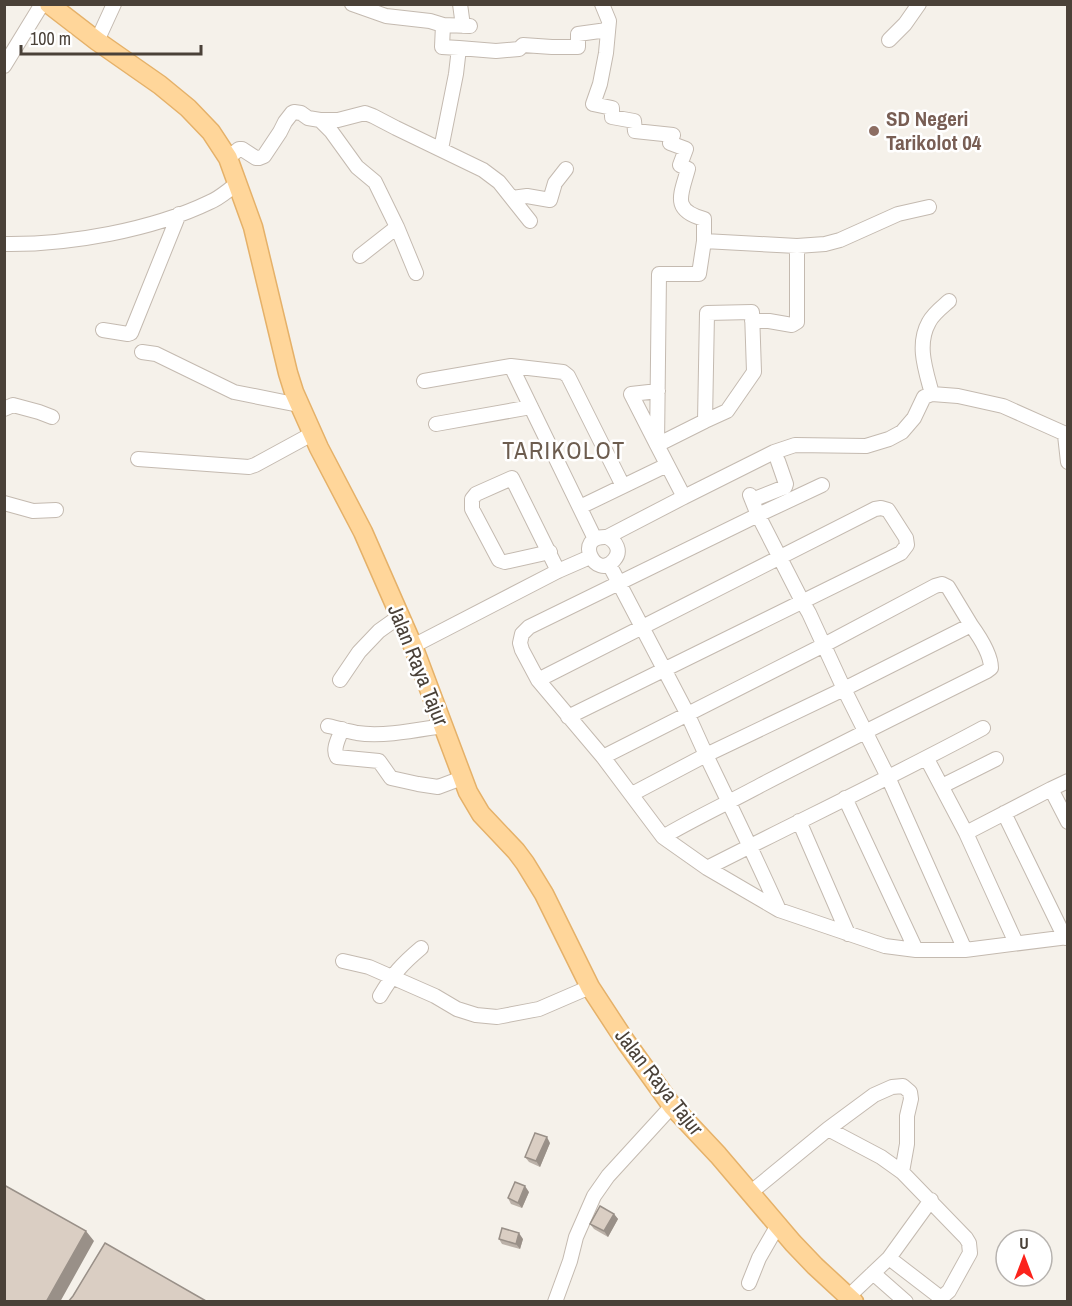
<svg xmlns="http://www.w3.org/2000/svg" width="1072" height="1306" font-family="'Archivo Narrow',sans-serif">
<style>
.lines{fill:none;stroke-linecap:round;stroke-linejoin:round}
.minor-casing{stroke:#c4bab0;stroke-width:16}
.major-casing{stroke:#e5b169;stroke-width:21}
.minor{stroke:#fff;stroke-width:14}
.major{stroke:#ffd69a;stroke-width:18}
.wall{fill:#bbb1a8}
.shaded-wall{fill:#999088}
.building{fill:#dacec3;stroke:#999088;stroke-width:1.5}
.education-dot{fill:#8d6e63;stroke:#fff;stroke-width:2}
.labels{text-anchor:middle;stroke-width:5;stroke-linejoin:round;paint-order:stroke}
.education-label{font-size:21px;font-weight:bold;fill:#785e54;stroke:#fff;text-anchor:start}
.street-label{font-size:21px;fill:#4a4138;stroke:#fff}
.quarter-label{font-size:24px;letter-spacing:1.5px;fill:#6d5d4f;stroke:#fff}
</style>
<rect width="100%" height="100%" fill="#f5f1ea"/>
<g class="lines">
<!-- minor casing -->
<g class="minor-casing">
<path id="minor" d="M 352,4 L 386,16 L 430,21 L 443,25 L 470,26
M 460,4 L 463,26
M 602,4 L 609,21 L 606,53 L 600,84 L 593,104 L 612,108 L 612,117 L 634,121 L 635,131 L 673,135 L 670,143 L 686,149 L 680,165 L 688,169 C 681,195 671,210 704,219 L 704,241 L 699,274 L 659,274 L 657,445 L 684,497 L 607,537 C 572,535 596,582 614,560 C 622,551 616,541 607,537
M 443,25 L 442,47 L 459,48
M 889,40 L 905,24 L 919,4
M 97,41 L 114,4
M 4,66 L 42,4
M 320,120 L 331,131 L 357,167 L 375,182 L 397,227 L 416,273
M 441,149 L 456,74 L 459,48 L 496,51 L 519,49 L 523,45 L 552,47 L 578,47 L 578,34 L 607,30
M 228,158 L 239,149 L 242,149 L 256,158 L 259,158 L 264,156 L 280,132 L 285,122 L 292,113 L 294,112 L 301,113 L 308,118 L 320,120 L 338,120 L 365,113 L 373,116 L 396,128 L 483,170 L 499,182 L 530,221
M 512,198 L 527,196 L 550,200 L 555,183 L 566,169
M 704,241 L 797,246 L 825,244 L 840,240 L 898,214 L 929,207
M 4,244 C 69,245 152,230 210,202 C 220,198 228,190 237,184
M 360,256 L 397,227
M 752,321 L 769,321 L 792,325 L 797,322 L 797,246
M 103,330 L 128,334 L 131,333 L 179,214
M 142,352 L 156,354 L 234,392 L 299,405
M 511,366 L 595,539
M 424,381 L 511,366 L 563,372 L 568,376 L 623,486
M 658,391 L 631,394 L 657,445 L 705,421 L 727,411 L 754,372 L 752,312 L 707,313 L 705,421
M 932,394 C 926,371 916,345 929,322 C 933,314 941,308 949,301
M 4,409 L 13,405 L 39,412 L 52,417
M 436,424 L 531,407
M 1065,435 L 1068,462
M 138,459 L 249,467 L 255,465 L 312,434
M 750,495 L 758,515 L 822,485
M 684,497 L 774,452 L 795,445 L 866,446 L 889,439 L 902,432 L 914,418 L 924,397 L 932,394 L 958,396 L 1003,406 L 1068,435
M 752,500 L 785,487 L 786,484 L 778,461
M 4,503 L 33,511 L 56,510
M 580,507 L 667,465
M 550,552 L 505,562 L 499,560 L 472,509 L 472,499 L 476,494 L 512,478 L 558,571
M 609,564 L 687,713 L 706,755 L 632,794
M 413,646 L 558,571 L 590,557
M 340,680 L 359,652 L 379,631 L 400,616
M 538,680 L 875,509 L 881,508 L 888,510 L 906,538 L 907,545 L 901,553 L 568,717
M 328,726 C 338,728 347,731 357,733 C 383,737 417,730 443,726
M 342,729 C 339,738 332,749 337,757 L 379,761 L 391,778 L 418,784 L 438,787 L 462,778
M 603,757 L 824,645 L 935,586 L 942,584 L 948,587 L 971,625
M 927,759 L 966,833 L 1016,943
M 942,786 L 996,759
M 1051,789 L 1068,781
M 845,798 L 916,950
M 1004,813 L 1065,938
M 799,821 L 848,934
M 966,833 L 1051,789 L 1068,822
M 663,837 L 603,757 L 538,680 L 522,650 L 520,643 L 522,634 L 529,627 L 758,515 L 802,601 L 809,613 L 844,689 L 888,777 L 965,950
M 707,868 C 799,821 892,777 983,728
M 779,910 C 756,858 731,807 706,755 L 844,689 L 971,625 C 979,636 991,654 991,668 L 987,671 C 911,709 836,746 761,785 C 728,803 695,818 663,837 L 707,868 L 779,910 L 885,946 L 916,950 L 965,950 L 1068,937
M 343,961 L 369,967 L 435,996 L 457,1009 L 476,1015 L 497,1017 L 539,1009 L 590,987
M 380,996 C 393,974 402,964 421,948
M 828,1129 L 881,1157 L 902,1172 L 966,1238 L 969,1243 L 970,1253 L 949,1291 L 941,1298 L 889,1258
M 750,1193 L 828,1129 L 874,1095 L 892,1087 L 903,1086 L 910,1092 L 911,1099 L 907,1116 L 907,1144 L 902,1172
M 873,1273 L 906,1302
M 749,1283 L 759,1258 L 778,1225
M 849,1296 L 889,1258 L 931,1200
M 555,1302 L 570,1261 L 576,1237 L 594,1196 L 608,1176 L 672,1106"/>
</g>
<!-- major casing -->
<g class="major-casing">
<path id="major" d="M 49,4 L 97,41 L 160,85 L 188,108 L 211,132 L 228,158 L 253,227 L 288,373 L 294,392 L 319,448 L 363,532 L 413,646 L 468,792 L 481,814 L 516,851 L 525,863 L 544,894 L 590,987 L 626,1042 L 672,1106 L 718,1155 L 793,1243 L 815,1266 L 854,1302"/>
</g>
<!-- minor -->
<use href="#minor" class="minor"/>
<!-- major -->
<use href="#major" class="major"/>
</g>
<!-- wall -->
<path class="wall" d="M 550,1143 L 540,1167 L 529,1162 L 525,1157 Z
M 529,1192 L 522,1208 L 511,1204 L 508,1198 Z
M 614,1214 L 618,1219 L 608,1237 L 594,1229 L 590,1224 Z
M 499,1239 L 523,1239 L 520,1249 L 502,1244 Z"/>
<!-- shaded-wall -->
<path class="shaded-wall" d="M 547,1137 L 550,1143 L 540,1167 L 536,1161 Z
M 525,1186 L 529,1192 L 522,1208 L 518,1203 Z
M 614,1214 L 618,1219 L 608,1237 L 604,1231 Z
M 86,1231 L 94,1241 L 60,1302 L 46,1302 Z
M 519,1233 L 523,1239 L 520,1249 L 516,1244 Z"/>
<!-- building -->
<path class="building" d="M 535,1133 L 547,1137 L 536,1161 L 525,1157 Z
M 515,1182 L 525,1186 L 518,1203 L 508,1198 Z
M 4,1185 L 86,1231 L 46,1302 L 4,1302 Z
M 600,1206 L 614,1214 L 604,1231 L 590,1224 Z
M 502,1228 L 519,1233 L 516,1244 L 499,1239 Z
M 105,1243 L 206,1301 L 205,1302 L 68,1302 L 73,1296 Z"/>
<!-- markers -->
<circle class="education-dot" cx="874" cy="131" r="6"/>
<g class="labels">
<!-- education labels -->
<g class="education-label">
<text x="886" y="126">SD Negeri<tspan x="886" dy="24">Tarikolot 04</tspan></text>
</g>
<!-- street labels -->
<g class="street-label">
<text transform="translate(418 665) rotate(68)" y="7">Jalan Raya Tajur</text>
<text transform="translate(659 1082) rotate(52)" y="7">Jalan Raya Tajur</text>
</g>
<!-- quarter labels -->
<g class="quarter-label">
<text x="564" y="459">TARIKOLOT</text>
</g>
</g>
<!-- border -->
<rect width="1072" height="1306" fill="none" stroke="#4a4138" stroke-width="12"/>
<!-- north arrow -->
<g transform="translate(1024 1258)"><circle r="28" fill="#ffffff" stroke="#b7b3af" stroke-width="1.5"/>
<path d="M0-4.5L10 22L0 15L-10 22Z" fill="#fb231c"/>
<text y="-9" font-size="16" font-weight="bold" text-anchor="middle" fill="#4a4138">U</text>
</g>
<!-- scale -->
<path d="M21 45v9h180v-9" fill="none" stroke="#4a4138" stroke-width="3"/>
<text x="30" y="45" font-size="18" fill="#4a4138" stroke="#ffffff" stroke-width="4.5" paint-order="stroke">100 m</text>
</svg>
